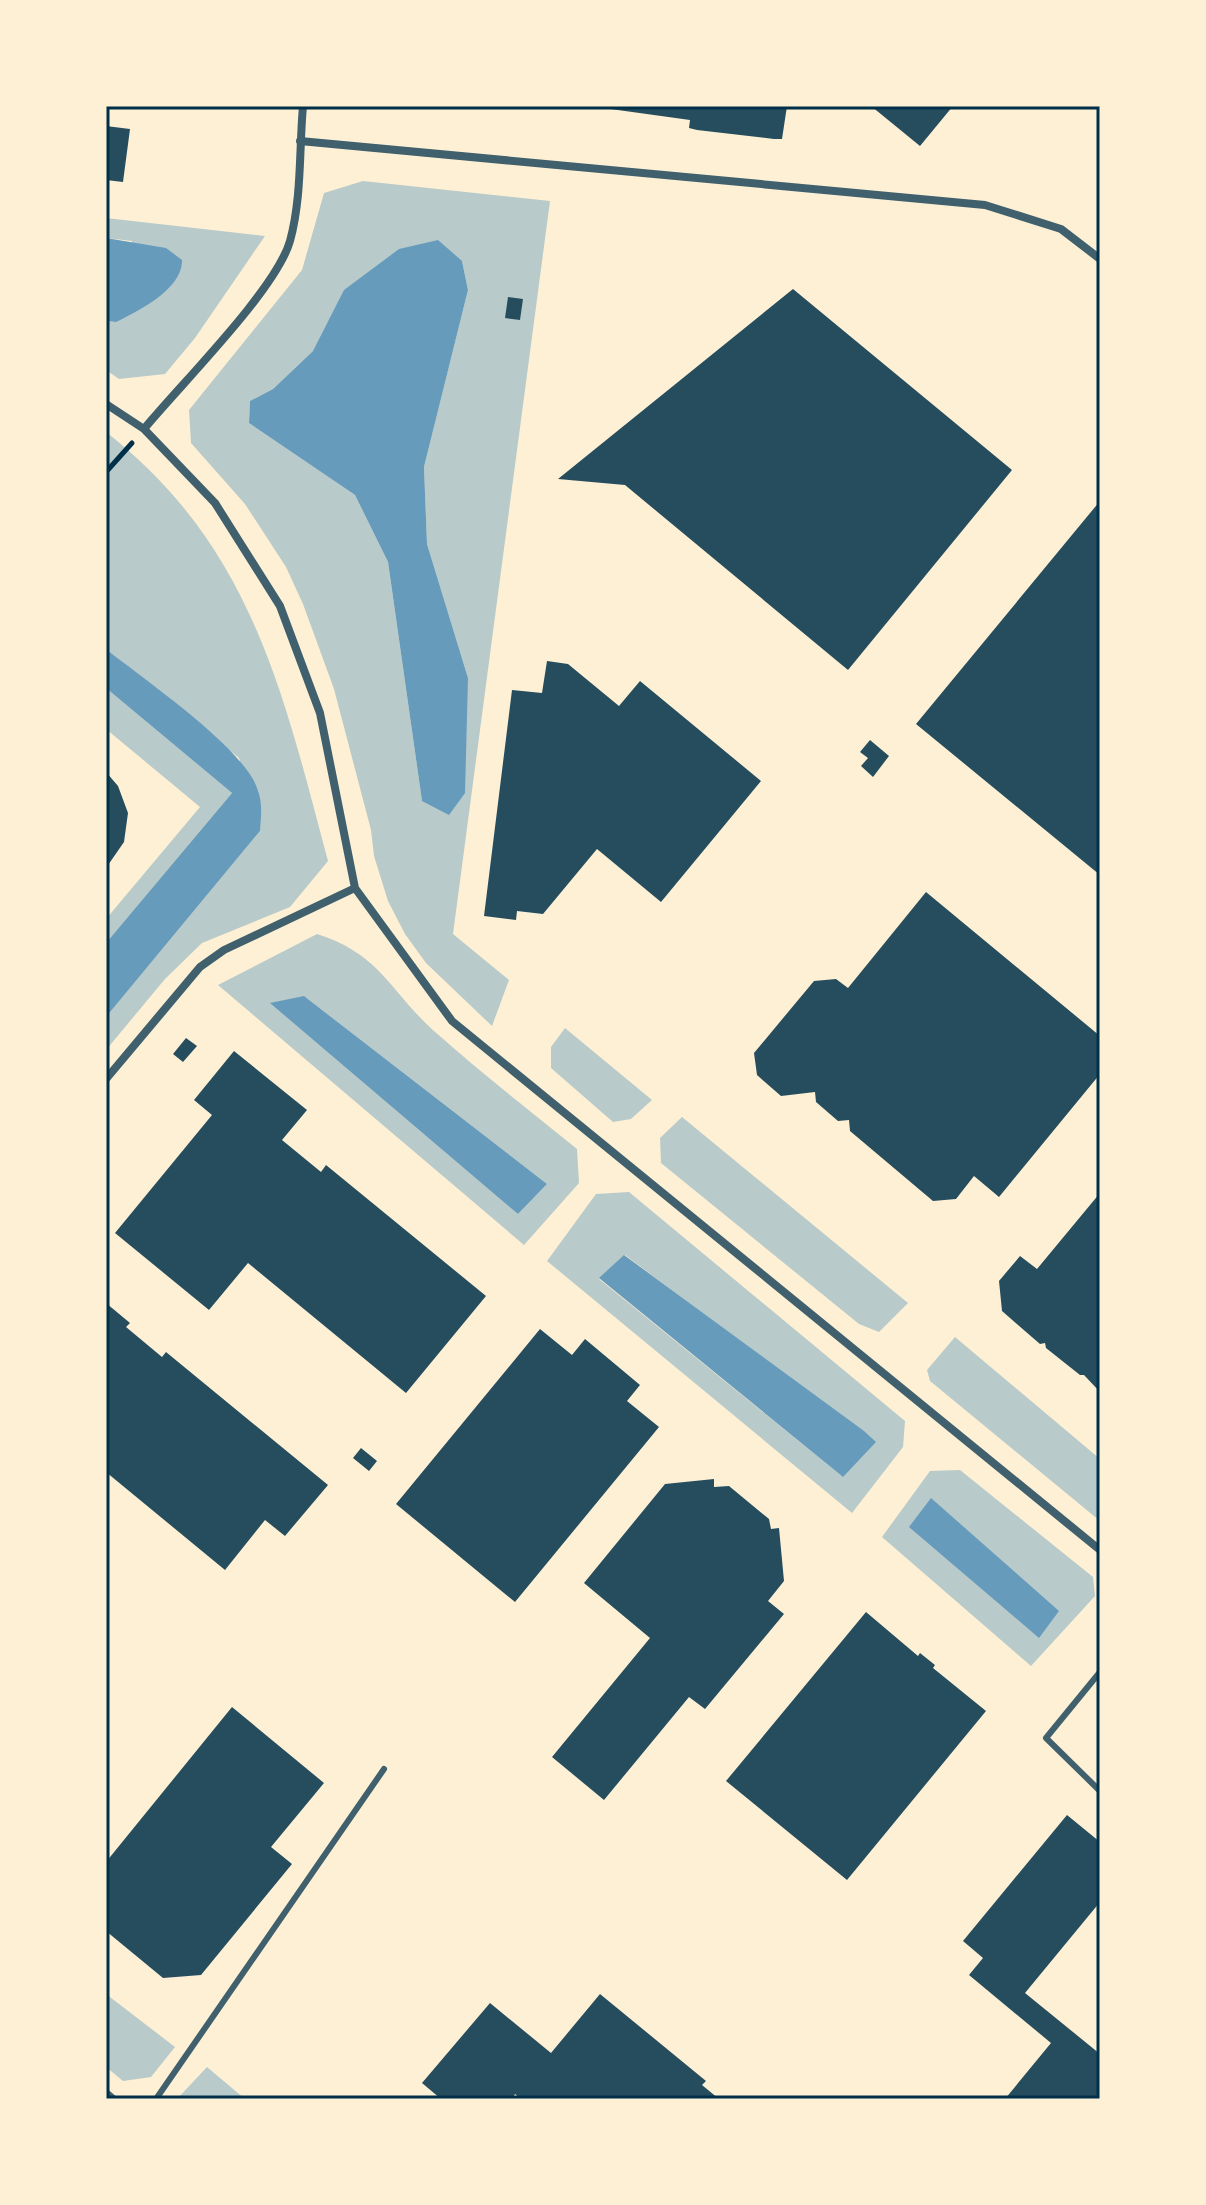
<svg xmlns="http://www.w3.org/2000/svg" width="1206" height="2205" font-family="'PT Sans Narrow',sans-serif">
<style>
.green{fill:#b9caca;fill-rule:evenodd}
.water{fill:#669bbc}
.building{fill:#264d5e}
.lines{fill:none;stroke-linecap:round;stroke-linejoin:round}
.path{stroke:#003049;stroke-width:5}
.service{stroke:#3f606c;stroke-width:6}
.minor{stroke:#3f606c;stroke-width:8}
.neatline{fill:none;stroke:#003049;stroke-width:3}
</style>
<rect width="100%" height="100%" fill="#fdf0d5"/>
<!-- green -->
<path class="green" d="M 363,181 L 550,201 L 453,934 L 509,980 L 492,1026 L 426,963 L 405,934 L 388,901 L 374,856 L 371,830 L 334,689 L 303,604 L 286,567 L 245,504 L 191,443 L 189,410 L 302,270 L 324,193 ZM 462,261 L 468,290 L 424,467 L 427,544 L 468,678 L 422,801 L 388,562 L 355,495 L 249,423 L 250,401 L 273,389 L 313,351 Z
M 106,218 L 265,236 L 195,338 L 165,374 L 119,379 L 106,370 L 106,321 L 116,322 L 132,241 L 106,238 Z
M 106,432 C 252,546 283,693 328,861 L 290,907 L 202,943 L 165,979 L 106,1050 L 106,1017 L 260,831 L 239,758 L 106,649 Z
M 106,688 L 232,793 L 106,943 L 106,919 L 200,807 L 106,729 Z
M 317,934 C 380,954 389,990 434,1031 C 480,1072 529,1110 577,1149 L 579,1183 L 524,1245 L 218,985 ZM 304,996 L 547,1184 L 518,1214 Z
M 565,1028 L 652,1100 L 631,1119 L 613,1122 L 551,1068 L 551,1047 Z
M 682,1117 L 908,1303 L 879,1332 L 859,1324 L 661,1163 L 660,1138 Z
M 629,1192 L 905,1421 L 903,1447 L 852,1513 L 547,1261 L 596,1194 ZM 625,1255 L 832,1410 L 843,1477 L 599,1279 Z
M 955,1337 L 1100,1459 L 1100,1521 L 930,1381 L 927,1370 Z
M 960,1470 L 1093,1577 L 1095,1596 L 1031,1666 L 882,1537 L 930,1471 Z
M 106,1994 L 175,2047 L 151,2077 L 123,2081 L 106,2067 Z
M 207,2067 L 245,2099 L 177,2099 Z"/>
<!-- water -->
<path class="water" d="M 106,238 L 166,248 L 182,260 C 183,289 138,311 116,322 L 106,321 Z
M 438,240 L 462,261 L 468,290 L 424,467 L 427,544 L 468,678 L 465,793 L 449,815 L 422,801 L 388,562 L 355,495 L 249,423 L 250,401 L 273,389 L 313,351 L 344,290 L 399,249 Z
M 106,649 C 143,679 243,747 257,788 C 263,803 261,816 260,831 L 106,1017 L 106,943 L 232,793 L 106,688 Z
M 304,996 L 547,1184 L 518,1214 L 270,1003 Z
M 624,1255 L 864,1431 L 876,1442 L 843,1477 L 599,1278 Z
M 931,1498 L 1059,1611 L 1039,1638 L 909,1527 Z"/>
<!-- building -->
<path class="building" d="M 589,106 L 787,106 L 782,139 L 774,139 L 697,130 L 689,128 L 690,120 Z
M 871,106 L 953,106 L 920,146 Z
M 106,126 L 130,129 L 123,182 L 106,180 Z
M 793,289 L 1012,470 L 848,670 L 625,485 L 558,479 Z
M 508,297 L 523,299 L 520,320 L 505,318 Z
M 1100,501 L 1100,875 L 916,724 Z
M 547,661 L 568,664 L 619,706 L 640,681 L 761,781 L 661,902 L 597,849 L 543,914 L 517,911 L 516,920 L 484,916 L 512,690 L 542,693 Z
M 870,740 L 889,756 L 873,777 L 861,766 L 868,758 L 860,752 Z
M 106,772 L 118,786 L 128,813 L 124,842 L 106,868 Z
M 926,892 L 1100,1036 L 1100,1074 L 999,1197 L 974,1176 L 956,1199 L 933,1201 L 850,1131 L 849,1120 L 838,1121 L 816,1102 L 815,1092 L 781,1096 L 757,1075 L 754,1053 L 814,981 L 836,979 L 848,988 Z
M 186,1038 L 197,1046 L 183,1062 L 173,1054 Z
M 234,1051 L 307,1110 L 282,1140 L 321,1172 L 326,1165 L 486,1296 L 406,1393 L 248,1263 L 209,1310 L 115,1233 L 212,1115 L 194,1100 Z
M 1100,1193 L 1100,1392 L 1084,1375 L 1080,1375 L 1046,1348 L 1045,1343 L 1040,1344 L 1002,1311 L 999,1281 L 1020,1256 L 1037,1269 Z
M 106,1303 L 130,1323 L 126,1327 L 162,1357 L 166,1352 L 328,1485 L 285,1536 L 265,1520 L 225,1570 L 106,1472 Z
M 540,1329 L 572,1355 L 585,1339 L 640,1385 L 627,1401 L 659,1427 L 515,1602 L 396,1504 Z
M 361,1448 L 377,1461 L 369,1471 L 353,1458 Z
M 714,1479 L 714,1487 L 729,1486 L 769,1519 L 771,1529 L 779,1528 L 784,1581 L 768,1601 L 784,1614 L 705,1709 L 689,1697 L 604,1800 L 552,1757 L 650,1638 L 584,1583 L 665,1484 Z
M 866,1612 L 918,1656 L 920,1653 L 935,1665 L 933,1668 L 986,1711 L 847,1880 L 726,1781 Z
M 232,1707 L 324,1783 L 271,1847 L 292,1864 L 201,1975 L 163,1978 L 106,1931 L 106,1862 Z
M 1067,1815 L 1100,1842 L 1100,1902 L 1025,1993 L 1100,2054 L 1100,2099 L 1005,2099 L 1051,2043 L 969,1975 L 983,1958 L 963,1941 Z
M 600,1994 L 706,2081 L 702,2085 L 719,2099 L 521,2099 L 515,2094 L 512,2099 L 441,2099 L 422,2083 L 490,2003 L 551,2053 Z"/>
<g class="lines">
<!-- path -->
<path class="path" d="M 106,472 L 132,443"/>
<!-- service -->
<path class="service" d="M 1100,1672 L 1046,1738 L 1100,1791
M 156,2099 L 384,1769"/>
<!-- minor -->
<path class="minor" d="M 300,141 L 985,205 L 1061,229 L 1100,259
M 106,404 L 144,429 L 215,503 L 280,606 L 320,713 L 355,888 L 452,1021 L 1100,1550
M 144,429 C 180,385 276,290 290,241 C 302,197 299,150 303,106
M 106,1079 L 200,967 L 224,950 L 355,888
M 106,2093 L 113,2099"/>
</g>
<!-- border -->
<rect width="1206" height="2205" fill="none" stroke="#fdf0d5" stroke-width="216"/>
<rect x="108" y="108" width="990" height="1989" class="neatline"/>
</svg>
